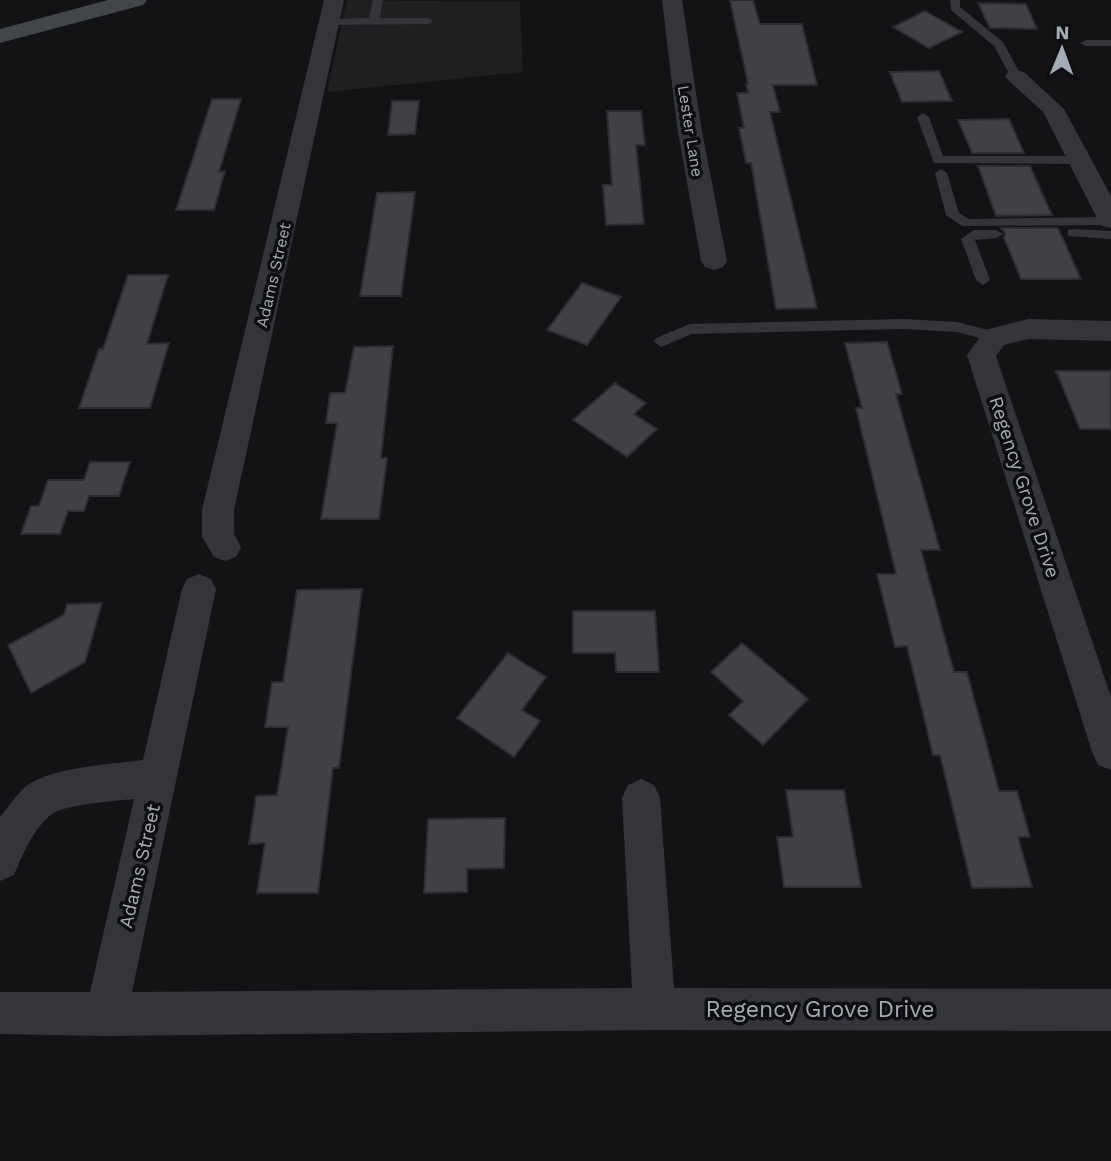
<svg xmlns="http://www.w3.org/2000/svg" width="1111" height="1161" font-family="'Work Sans',sans-serif">
<style>
.built{fill:#1f1f22}
.building{fill:#3f4145;stroke:#2d2d31;stroke-width:2}
.lines{fill:none;stroke-linecap:round;stroke-linejoin:round}
.lane{fill:#34353a;fill-rule:evenodd}
.street{fill:#34353a;fill-rule:evenodd}
.secondary{fill:#42454a;fill-rule:evenodd}
.labels{text-anchor:middle;stroke-width:7;stroke-linejoin:round;paint-order:stroke}
.far-street-label{font-size:16px;fill:#a4abb5;stroke:#0e0e10}
.street-label{font-size:19px;fill:#a4abb5;stroke:#0e0e10}
.near-street-label{font-size:23px;fill:#a4abb5;stroke:#0e0e10}
</style>
<rect width="100%" height="100%" fill="#131315"/>
<!-- built -->
<path class="built" d="M 347,0 L 520,2 L 523,72 L 327,92 Z"/>
<!-- building -->
<path class="building" d="M 730,0 L 753,0 L 760,24 L 802,24 L 817,85 L 773,85 L 780,112 L 770,112 L 817,308 L 776,309 L 751,163 L 746,163 L 739,128 L 744,128 L 737,93 L 748,93 L 746,84 L 748,84 Z
M 978,3 L 1026,4 L 1037,29 L 990,28 Z
M 925,11 L 962,32 L 929,48 L 893,27 Z
M 939,71 L 952,101 L 902,102 L 890,72 Z
M 212,99 L 241,99 L 219,172 L 225,171 L 214,210 L 176,210 Z
M 392,101 L 419,101 L 415,134 L 388,135 Z
M 607,111 L 641,111 L 645,145 L 636,145 L 644,224 L 606,225 L 603,185 L 612,185 Z
M 1009,119 L 1024,153 L 972,153 L 958,120 Z
M 978,166 L 1030,166 L 1052,215 L 996,216 Z
M 415,192 L 401,296 L 360,296 L 377,193 Z
M 1001,228 L 1058,228 L 1081,279 L 1021,279 L 1004,238 L 1005,233 Z
M 128,275 L 168,275 L 147,344 L 169,343 L 150,408 L 79,408 L 99,349 L 103,349 Z
M 582,283 L 621,297 L 587,345 L 547,330 Z
M 887,342 L 902,394 L 896,394 L 940,550 L 921,550 L 954,672 L 967,672 L 999,791 L 1017,791 L 1030,837 L 1018,837 L 1032,887 L 972,888 L 940,755 L 933,755 L 907,646 L 895,647 L 877,574 L 896,574 L 856,408 L 862,408 L 845,343 Z
M 393,346 L 381,458 L 387,458 L 379,519 L 321,519 L 337,423 L 326,423 L 330,393 L 345,393 L 354,347 Z
M 1056,371 L 1111,371 L 1111,429 L 1080,429 Z
M 615,383 L 646,403 L 634,414 L 657,429 L 627,457 L 573,420 Z
M 90,462 L 130,462 L 119,496 L 89,496 L 84,511 L 68,511 L 60,534 L 21,534 L 31,506 L 39,506 L 48,480 L 84,480 Z
M 362,589 L 339,768 L 333,768 L 318,893 L 257,893 L 265,843 L 249,844 L 256,796 L 277,795 L 288,727 L 265,727 L 272,682 L 283,682 L 297,590 Z
M 102,603 L 85,662 L 31,693 L 8,645 L 64,615 L 67,604 Z
M 573,611 L 655,611 L 659,672 L 616,672 L 615,653 L 573,653 Z
M 742,643 L 808,699 L 763,745 L 729,715 L 743,701 L 711,672 Z
M 508,653 L 546,677 L 522,710 L 540,721 L 514,757 L 457,718 Z
M 786,790 L 844,790 L 861,887 L 784,887 L 777,837 L 793,837 Z
M 505,818 L 504,868 L 467,869 L 467,892 L 424,893 L 428,819 Z"/>
<g class="lines">
<!-- lane -->
<path class="lane" d="M 373,0 L 383,0 L 380,18 L 428,18 L 433,21 L 428,24 L 331,25 L 326,22 L 331,19 L 369,18 Z
M 950,0 L 960,0 L 960,7 L 1003,42 L 1022,77 L 1020,79 L 1012,79 L 994,46 L 951,10 Z
M 1111,40 L 1111,46 L 1086,46 L 1080,43 L 1086,40 Z
M 923,113 L 929,117 L 943,156 L 1080,156 L 1086,160 L 1080,164 L 934,163 L 917,117 Z
M 941,169 L 947,173 L 959,213 L 969,219 L 1111,217 L 1111,225 L 962,226 L 946,215 L 935,173 Z
M 1073,229 L 1111,231 L 1111,239 L 1068,236 L 1068,230 Z
M 974,230 L 996,230 L 1003,234 L 996,238 L 975,240 L 990,280 L 983,285 L 976,280 L 961,239 Z
M 904,319 L 957,322 L 1000,333 L 1002,337 L 995,342 L 957,332 L 904,329 L 692,334 L 661,347 L 654,342 L 656,338 L 690,324 Z"/>
<!-- street -->
<path class="street" d="M 324,0 L 344,0 L 234,510 L 234,534 L 241,547 L 236,557 L 225,561 L 214,557 L 202,537 L 202,510 Z
M 662,0 L 682,0 L 701,126 L 727,261 L 723,267 L 714,270 L 705,267 L 701,261 L 677,126 Z
M 1016,70 L 1024,72 L 1064,109 L 1111,196 L 1111,228 L 1102,226 L 1098,220 L 1043,112 L 1005,77 L 1008,72 Z
M 1028,319 L 1111,321 L 1111,341 L 1028,339 L 1004,345 L 996,356 L 1111,697 L 1111,770 L 1098,765 L 1092,752 L 967,355 L 985,330 Z
M 199,574 L 211,579 L 216,589 L 132,992 L 632,988 L 622,798 L 628,785 L 641,779 L 654,785 L 660,798 L 674,988 L 1111,989 L 1111,1031 L 654,1030 L 106,1036 L 0,1034 L 0,992 L 90,992 L 134,799 C 115,801 67,804 52,814 C 34,827 22,856 14,875 L 0,881 L 0,817 C 9,807 18,791 29,784 C 57,767 111,764 143,760 L 182,589 L 187,579 Z"/>
<!-- secondary -->
<path class="secondary" d="M 108,0 L 147,0 L 143,5 L 0,43 L 0,29 Z"/>
</g>
<g class="labels">
<!-- far-street labels -->
<g class="far-street-label">
<text transform="translate(691 131) rotate(81)" y="6">Lester Lane</text>
<text transform="translate(273 275) rotate(-77)" y="6">Adams Street</text>
</g>
<!-- street labels -->
<g class="street-label">
<text transform="translate(1025 487) rotate(72)" y="7">Regency Grove Drive</text>
<text transform="translate(139 866) rotate(-77)" y="7">Adams Street</text>
</g>
<!-- near-street labels -->
<g class="near-street-label">
<text x="820" y="1017">Regency Grove Drive</text>
</g>
</g>
<!-- north arrow -->
<g transform="translate(1062 49) rotate(1)" stroke="#0e0e10" stroke-width="5" paint-order="stroke">
<path d="M0-5L12 26L0 18L-12 26Z" fill="#a4abb5"/>
<text y="-10" font-size="19" font-weight="bold" text-anchor="middle" fill="#a4abb5">N</text>
</g>
</svg>
